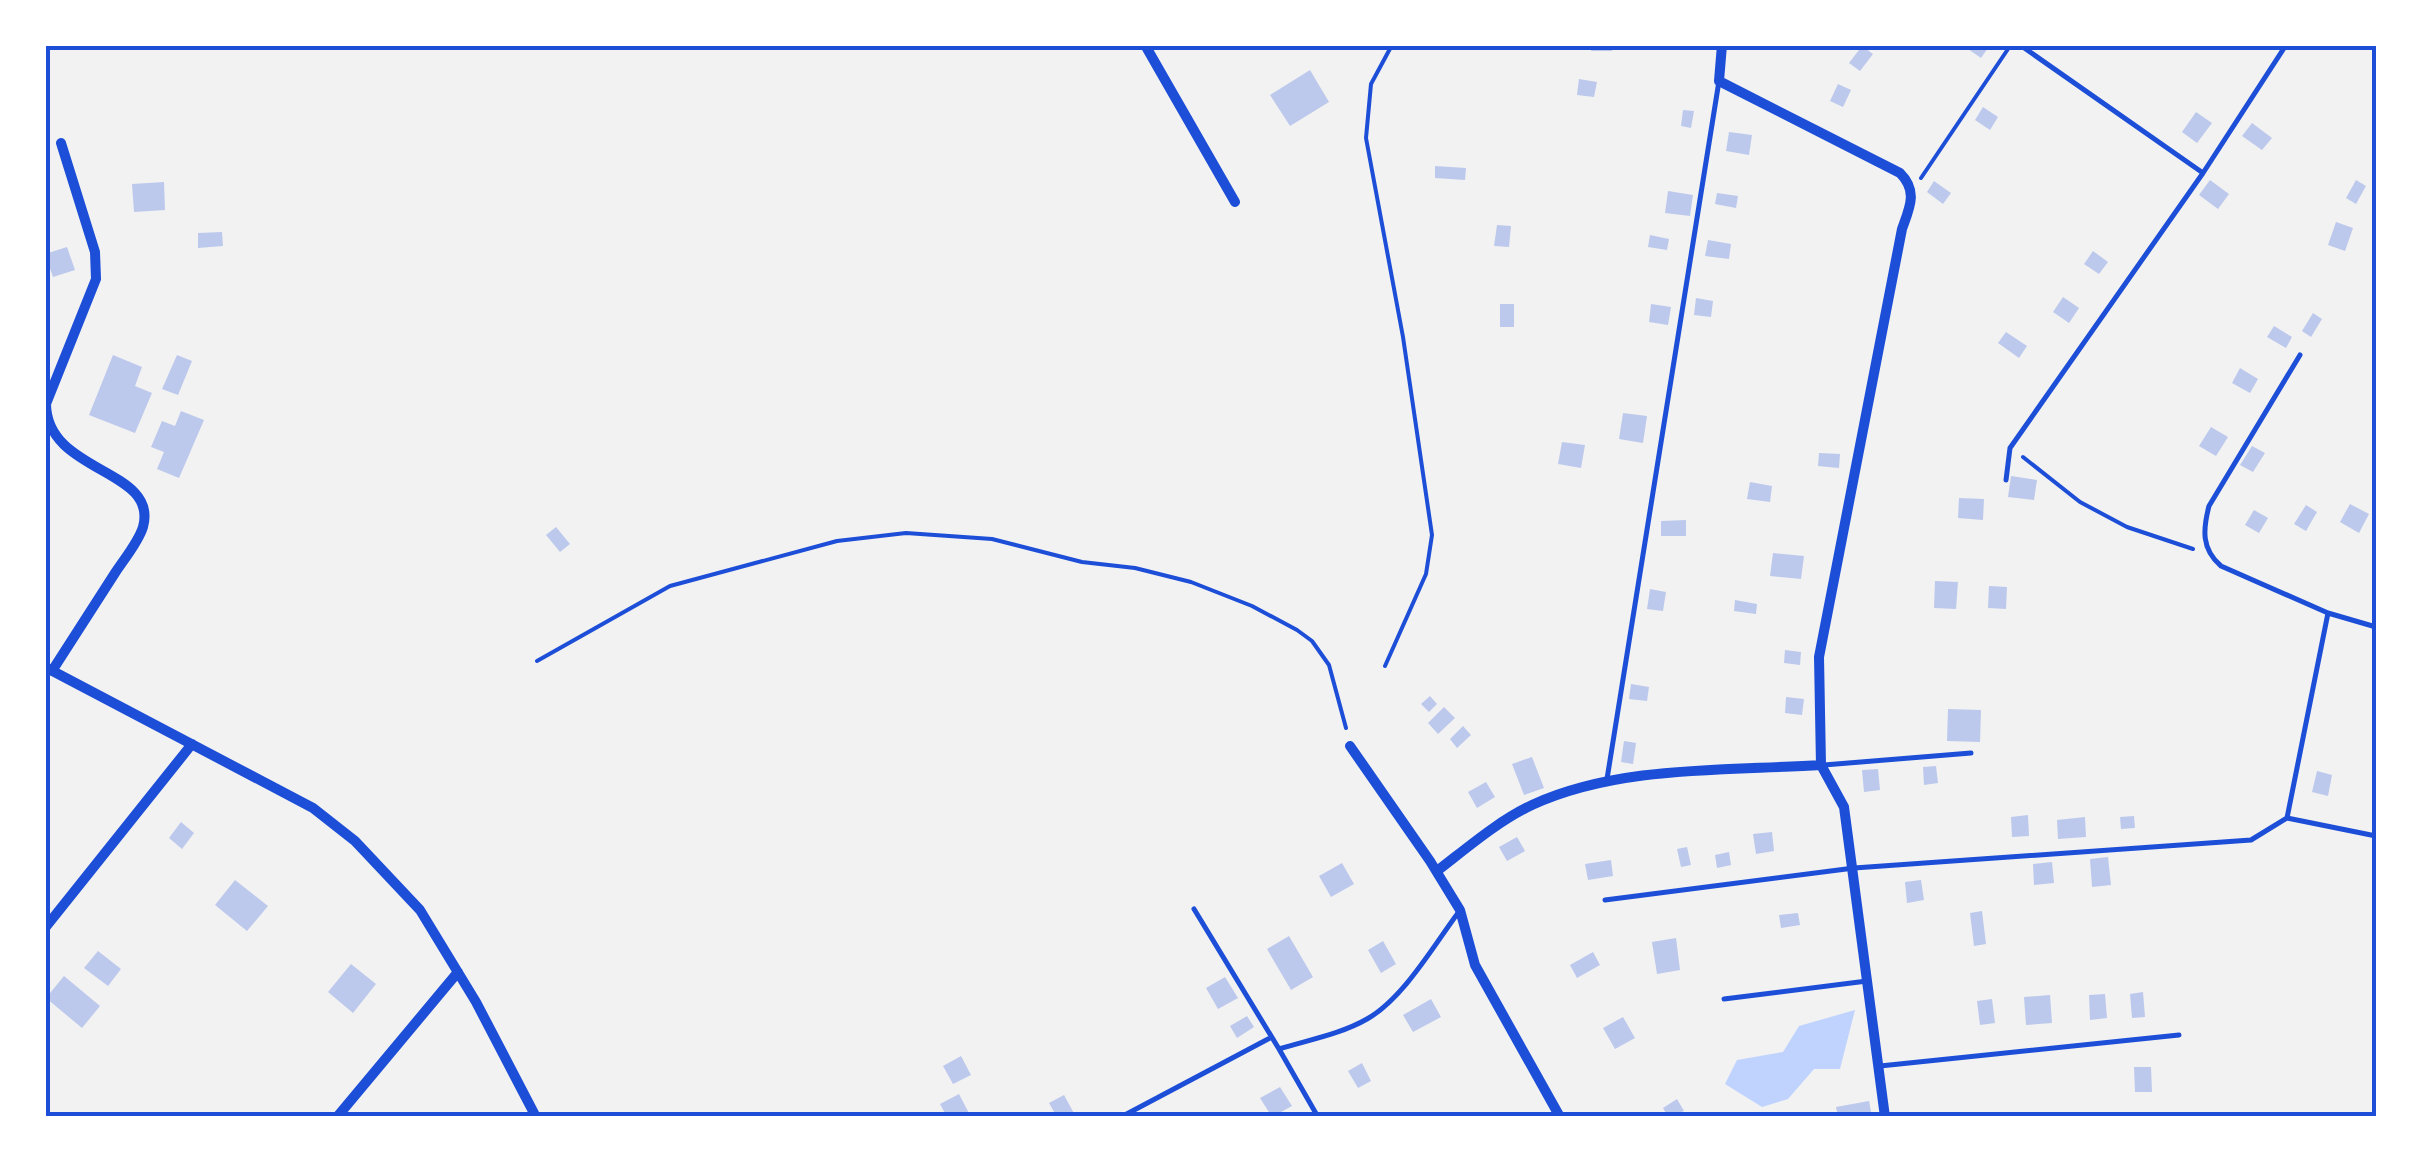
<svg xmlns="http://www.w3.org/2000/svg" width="2421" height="1162" font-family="Rubik,sans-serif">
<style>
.water{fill:#bfd3fe}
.building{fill:#bdc9ec}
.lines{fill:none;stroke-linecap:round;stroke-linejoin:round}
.path{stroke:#1d4ed8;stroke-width:4}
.service{stroke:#1d4ed8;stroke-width:5}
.minor{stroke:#1d4ed8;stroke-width:10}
.neatline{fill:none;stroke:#1d4ed8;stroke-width:4}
</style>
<rect width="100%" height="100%" fill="#f2f2f2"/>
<!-- water -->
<path class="water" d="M 1855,1010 L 1840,1069 L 1814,1069 L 1788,1099 L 1762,1107 L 1725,1084 L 1737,1060 L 1783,1052 L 1799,1026 Z"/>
<!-- building -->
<path class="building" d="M 1591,45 L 1613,45 L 1612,51 L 1591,51 Z
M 1970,45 L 1990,45 L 1981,58 L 1968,49 Z
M 1862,46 L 1873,54 L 1860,71 L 1849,63 Z
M 1310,70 L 1329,102 L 1290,126 L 1270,95 Z
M 1579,79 L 1597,82 L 1594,97 L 1577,95 Z
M 1838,84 L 1851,90 L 1843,107 L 1830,101 Z
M 1983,107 L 1998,117 L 1990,130 L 1975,120 Z
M 1683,110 L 1694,111 L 1691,128 L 1681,126 Z
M 2196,112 L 2212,123 L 2197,143 L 2182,132 Z
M 2252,123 L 2272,138 L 2262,150 L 2242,136 Z
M 1729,132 L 1752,135 L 1749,155 L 1726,151 Z
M 1435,166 L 1466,168 L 1465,180 L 1435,178 Z
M 2210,180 L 2229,194 L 2218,209 L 2199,195 Z
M 2356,180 L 2366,186 L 2356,204 L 2346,198 Z
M 1934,181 L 1951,193 L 1943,204 L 1927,192 Z
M 164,182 L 165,210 L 134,212 L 132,184 Z
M 1668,191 L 1693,195 L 1690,216 L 1665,213 Z
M 1717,193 L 1738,196 L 1736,208 L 1715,204 Z
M 2336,222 L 2353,228 L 2345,251 L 2328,245 Z
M 1497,225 L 1511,226 L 1509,247 L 1494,246 Z
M 222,232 L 223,246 L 198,248 L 198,233 Z
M 1650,235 L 1669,239 L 1667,250 L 1648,247 Z
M 1708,240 L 1731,244 L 1729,259 L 1705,256 Z
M 67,247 L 75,270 L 53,277 L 45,254 Z
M 2093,251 L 2108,262 L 2099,274 L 2084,264 Z
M 2063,297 L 2079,308 L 2069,323 L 2053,312 Z
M 1696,298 L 1713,301 L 1711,317 L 1694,315 Z
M 1500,304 L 1514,304 L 1514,327 L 1500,327 Z
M 1651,304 L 1671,307 L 1668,325 L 1649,322 Z
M 2313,313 L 2322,319 L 2311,337 L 2302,331 Z
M 2274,326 L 2292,337 L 2286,348 L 2267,337 Z
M 2006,332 L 2027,346 L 2019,358 L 1998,343 Z
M 113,355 L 142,367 L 135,386 L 152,393 L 135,433 L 89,415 Z
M 177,355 L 192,361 L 178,395 L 162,389 Z
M 2240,368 L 2258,379 L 2250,393 L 2232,383 Z
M 181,411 L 204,420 L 179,478 L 157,469 L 164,452 L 151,447 L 162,421 L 175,426 Z
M 1623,413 L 1647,416 L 1643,443 L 1619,439 Z
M 2211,427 L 2228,437 L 2216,456 L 2199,446 Z
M 1562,442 L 1585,445 L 1581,468 L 1558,464 Z
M 2252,446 L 2265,453 L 2253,472 L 2240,465 Z
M 1819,453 L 1840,454 L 1839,468 L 1818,466 Z
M 2011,476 L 2037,480 L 2034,500 L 2008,497 Z
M 1750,482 L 1772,486 L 1770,502 L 1747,499 Z
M 1959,498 L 1984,499 L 1983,520 L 1958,518 Z
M 2350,504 L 2369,514 L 2359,533 L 2340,522 Z
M 2306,505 L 2317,512 L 2306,531 L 2294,524 Z
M 2254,510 L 2268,518 L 2259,533 L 2245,525 Z
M 1686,520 L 1686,536 L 1661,536 L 1661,521 Z
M 556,527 L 570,544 L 560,552 L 546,535 Z
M 1773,553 L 1804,556 L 1801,579 L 1770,576 Z
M 1935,581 L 1958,582 L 1956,609 L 1934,608 Z
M 1989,586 L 2007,587 L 2006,609 L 1988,608 Z
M 1650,589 L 1666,592 L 1663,611 L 1647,609 Z
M 1735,600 L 1757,604 L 1756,614 L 1734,611 Z
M 1785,650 L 1801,652 L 1800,665 L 1784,663 Z
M 1631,684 L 1649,687 L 1647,701 L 1629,699 Z
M 1430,696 L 1437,704 L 1429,712 L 1421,704 Z
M 1786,697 L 1804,699 L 1802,715 L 1785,713 Z
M 1444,707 L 1455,718 L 1438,734 L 1428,723 Z
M 1948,709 L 1981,710 L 1980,742 L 1947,741 Z
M 1463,726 L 1471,735 L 1457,748 L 1450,739 Z
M 1624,741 L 1636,743 L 1633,764 L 1621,762 Z
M 1532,757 L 1544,788 L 1524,795 L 1512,764 Z
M 1936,766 L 1938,783 L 1924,785 L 1923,767 Z
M 1878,769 L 1880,790 L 1864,792 L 1862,770 Z
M 2317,771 L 2332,775 L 2328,796 L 2312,792 Z
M 1486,782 L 1495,797 L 1477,808 L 1468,792 Z
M 2028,815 L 2029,836 L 2012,837 L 2011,817 Z
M 2134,816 L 2135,828 L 2121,829 L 2120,817 Z
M 2085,817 L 2086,837 L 2058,839 L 2057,820 Z
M 181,822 L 194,833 L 182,849 L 169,838 Z
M 1772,832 L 1774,851 L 1756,854 L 1753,834 Z
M 1517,837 L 1525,851 L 1507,861 L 1499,847 Z
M 1687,847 L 1691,865 L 1681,867 L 1677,849 Z
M 1729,852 L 1731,865 L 1717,868 L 1715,855 Z
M 2108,857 L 2111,885 L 2092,887 L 2090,859 Z
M 1611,860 L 1613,876 L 1588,880 L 1585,864 Z
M 2052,862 L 2054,883 L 2034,885 L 2033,864 Z
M 1342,863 L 1354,884 L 1331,897 L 1319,876 Z
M 235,880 L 268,906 L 247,931 L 215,905 Z
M 1921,880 L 1924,900 L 1907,903 L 1905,882 Z
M 1982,911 L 1986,944 L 1974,946 L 1970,913 Z
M 1798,913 L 1800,925 L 1781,928 L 1779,915 Z
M 1289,936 L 1313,977 L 1291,990 L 1267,949 Z
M 1676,938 L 1680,970 L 1657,974 L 1652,942 Z
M 1383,941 L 1396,964 L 1381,973 L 1368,950 Z
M 98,951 L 121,969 L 108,986 L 84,968 Z
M 1593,952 L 1600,965 L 1577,978 L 1570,965 Z
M 351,964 L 376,984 L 353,1013 L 328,992 Z
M 64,976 L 100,1006 L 82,1028 L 46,998 Z
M 1225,977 L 1238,998 L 1218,1009 L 1206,988 Z
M 2143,992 L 2145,1017 L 2132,1018 L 2130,994 Z
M 2105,994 L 2107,1018 L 2090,1020 L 2089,995 Z
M 2050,995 L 2052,1023 L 2026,1025 L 2024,997 Z
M 1431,999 L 1441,1017 L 1413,1032 L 1403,1015 Z
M 1992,999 L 1995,1023 L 1980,1025 L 1977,1001 Z
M 1247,1016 L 1254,1027 L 1237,1038 L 1230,1026 Z
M 1623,1017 L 1635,1038 L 1615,1049 L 1603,1028 Z
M 961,1056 L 971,1075 L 953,1084 L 943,1066 Z
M 1362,1063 L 1371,1081 L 1358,1088 L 1348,1071 Z
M 2134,1067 L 2151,1067 L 2152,1092 L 2135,1092 Z
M 1280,1087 L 1292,1106 L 1272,1117 L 1260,1098 Z
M 959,1094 L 971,1117 L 947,1117 L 940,1104 Z
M 1064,1095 L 1076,1117 L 1057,1117 L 1049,1103 Z
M 1677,1099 L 1684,1111 L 1668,1117 L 1663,1108 Z
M 1869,1101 L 1872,1117 L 1838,1117 L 1836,1107 Z"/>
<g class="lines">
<!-- path -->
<path class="path" d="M 1921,178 L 2008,49
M 2023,457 L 2080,502 L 2127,527 L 2193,549
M 537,661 L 670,586 L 837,541 L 906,533 L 992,539 L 1082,562 L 1135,568 L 1191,582 L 1252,606 L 1297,630 L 1312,641 L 1329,665 L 1346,728
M 1385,666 L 1426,574 L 1432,535 L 1403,337 L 1366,138 L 1371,84 L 1392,45"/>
<!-- service -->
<path class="service" d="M 2203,173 L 2286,45
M 2300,355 L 2209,506 C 2203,529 2201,549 2221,566 L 2328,613
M 2006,480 L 2010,448 L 2203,173 L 2020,45
M 2376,627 L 2328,613 L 2287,818 L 2376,836
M 1824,765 L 1971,753
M 1607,779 L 1719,81
M 1605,900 L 1854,868 L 2251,840 L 2287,818
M 1194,909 L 1279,1049
M 1724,999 L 1867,981
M 1880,1066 L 2179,1035
M 1121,1117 L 1270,1038
M 1318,1117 L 1279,1049 C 1308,1040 1341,1034 1367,1019 C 1403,999 1434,945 1458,913"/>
<!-- minor -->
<path class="minor" d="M 1145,45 L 1235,202
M 1722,45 L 1719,81 L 1900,173 C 1918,191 1910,207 1902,229 L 1819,657 L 1821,765 L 1844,807 L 1885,1117
M 45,667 L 313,808 L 355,841 L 420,910 L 476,1002 L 536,1117
M 52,671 C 73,638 94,606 115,573 C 124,559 138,543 143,527 C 159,468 47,474 46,404 L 96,279 L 95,252 L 61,143
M 1350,746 L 1430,861 L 1460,910 L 1475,965 L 1560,1117
M 1437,871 C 1467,848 1498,821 1532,805 C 1619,765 1727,771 1821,765
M 45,928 L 192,744
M 337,1117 L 458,972"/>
</g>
<!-- border -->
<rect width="2421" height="1162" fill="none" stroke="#ffffff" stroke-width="95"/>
<rect x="48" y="48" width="2326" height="1066" class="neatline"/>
</svg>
